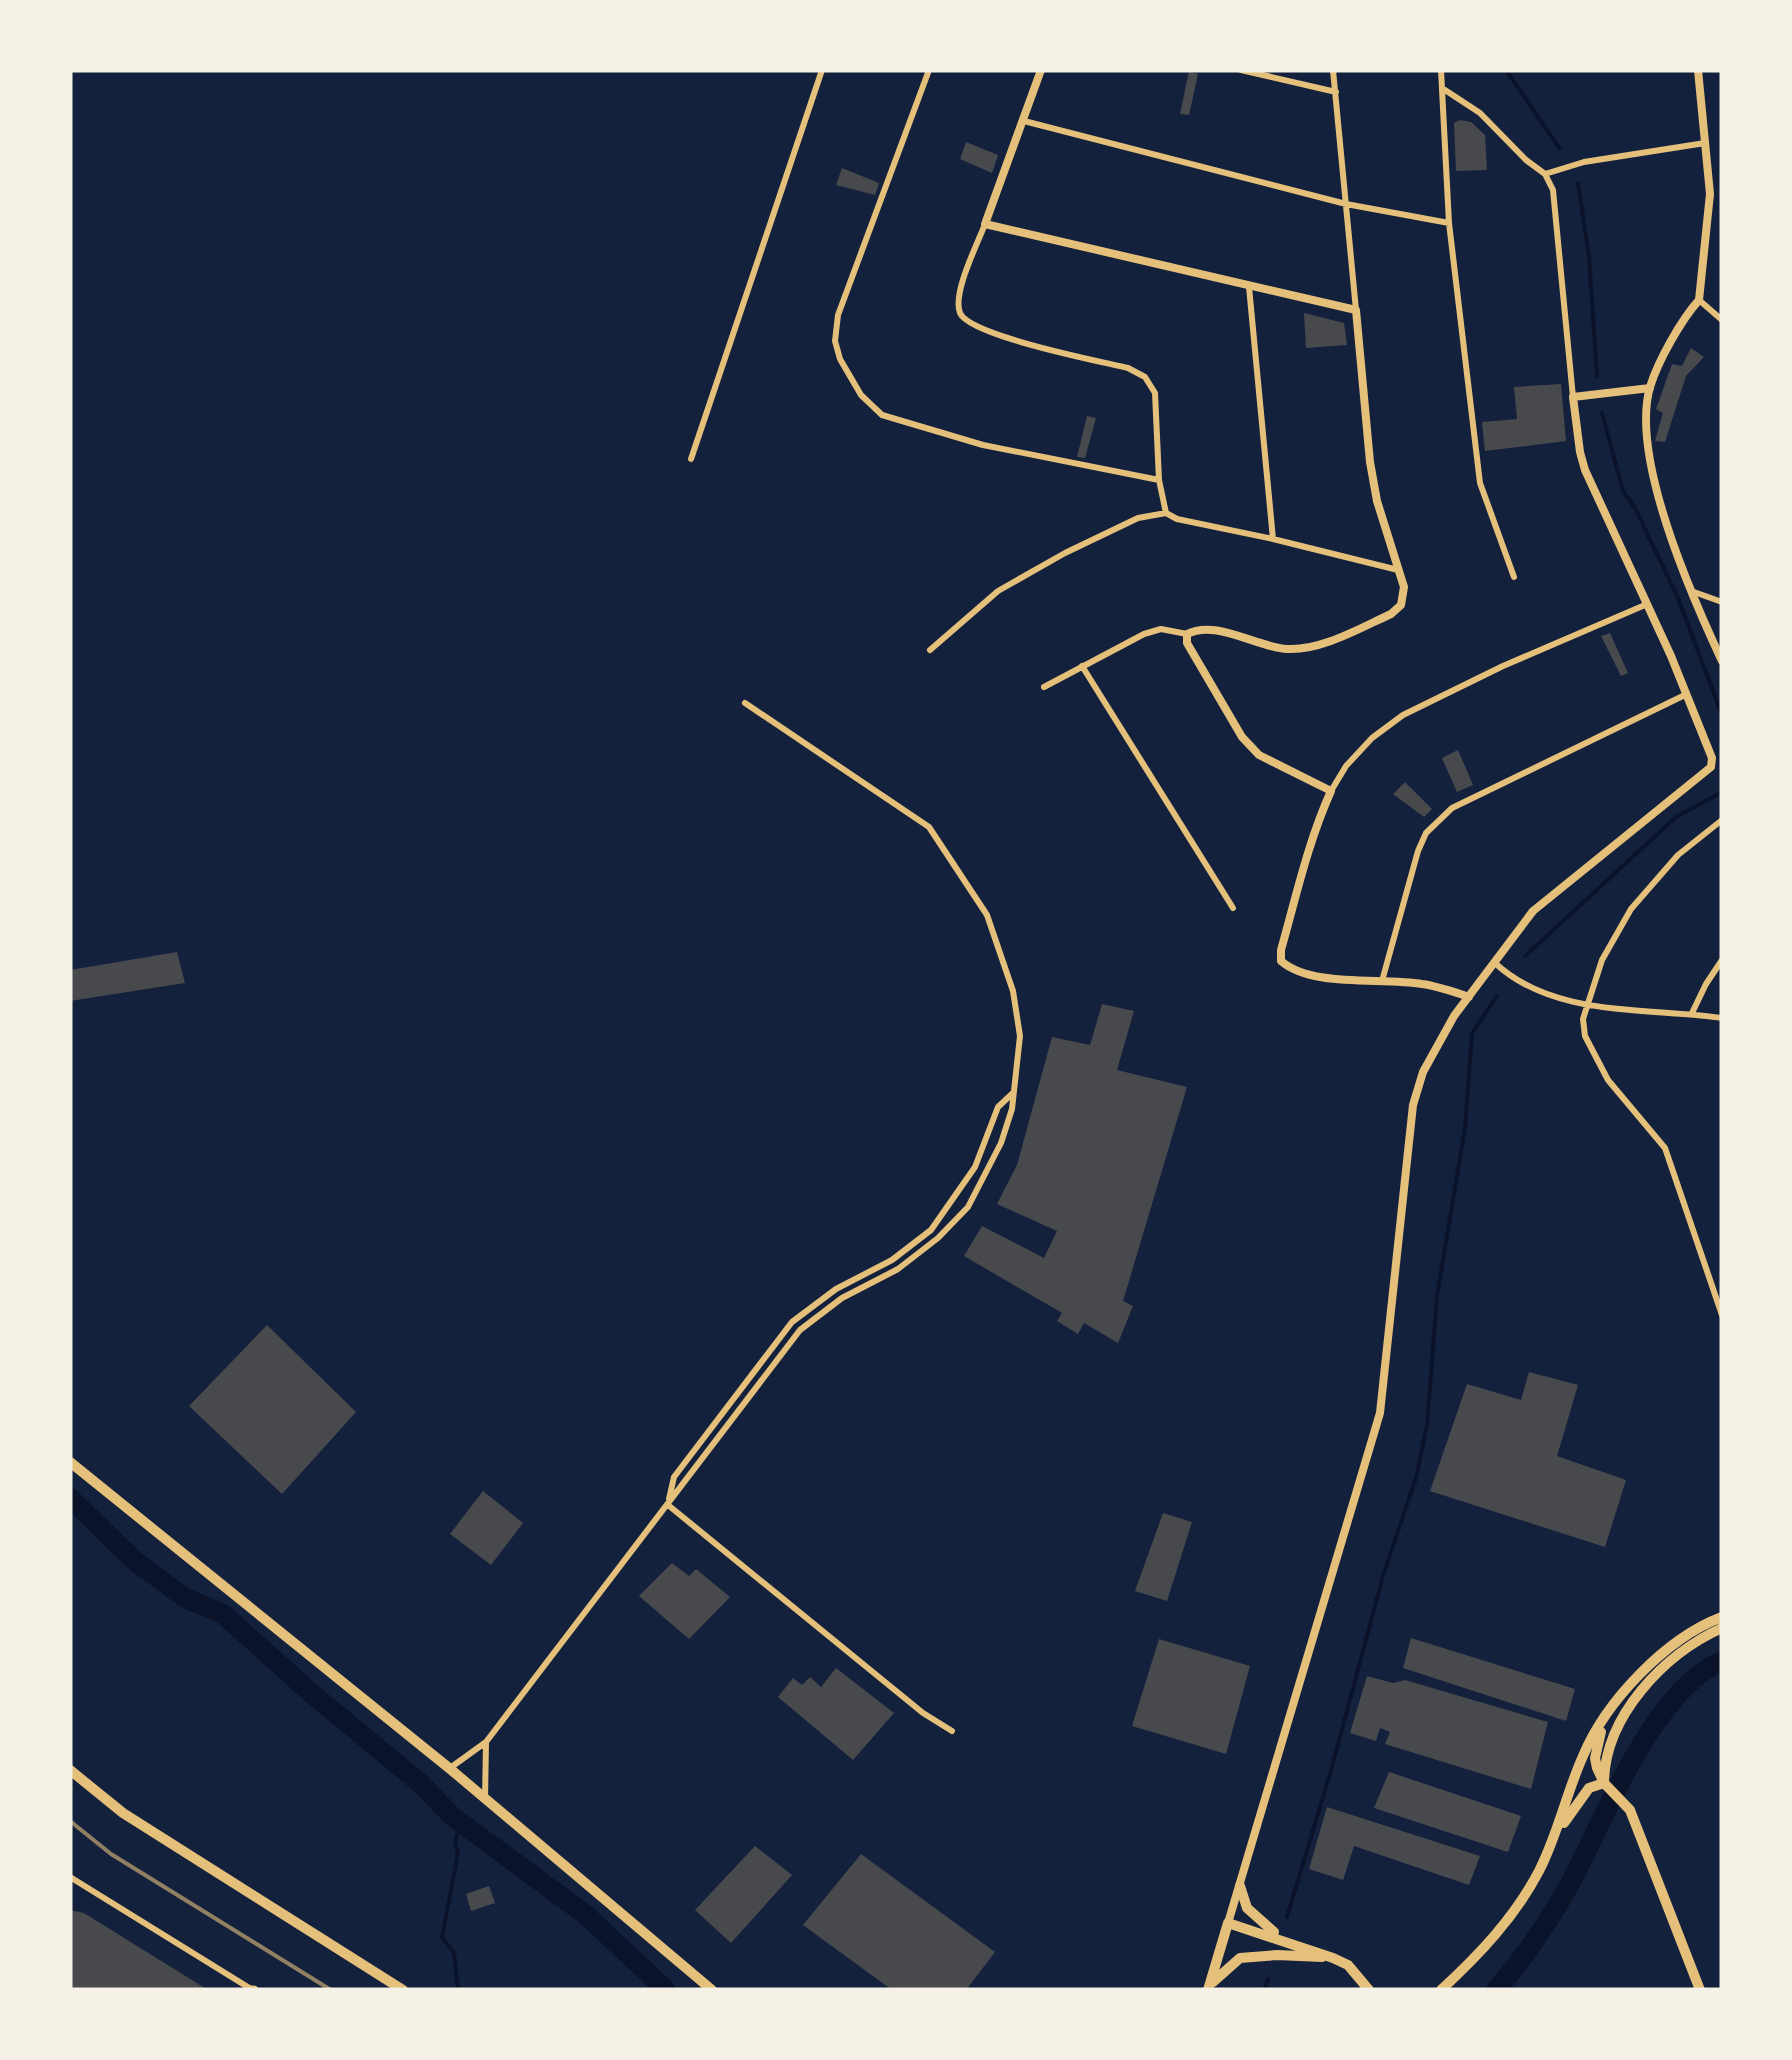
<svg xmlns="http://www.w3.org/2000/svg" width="1792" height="2060" font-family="Raleway,sans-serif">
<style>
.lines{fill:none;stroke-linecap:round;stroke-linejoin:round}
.stream{stroke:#0b132b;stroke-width:4}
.river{stroke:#0b132b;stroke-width:20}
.building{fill:#48494c}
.minor{stroke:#e5c07b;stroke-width:6}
.tertiary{stroke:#e5c07b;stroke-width:8}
.secondary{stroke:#e5c07b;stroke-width:9}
.primary{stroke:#e5c07b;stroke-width:10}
.rail{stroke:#918062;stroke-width:4}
</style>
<rect width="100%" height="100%" fill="#14213d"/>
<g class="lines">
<!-- stream -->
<path class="stream" d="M 1506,70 L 1560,149
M 1578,183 L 1589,256 L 1597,376
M 1602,413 L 1623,491 L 1635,508 L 1678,598 L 1722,715
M 1525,956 L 1676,817 L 1722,792
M 1287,1917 L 1330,1774 L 1383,1576 L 1416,1478 L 1427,1425 L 1437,1296 L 1465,1128 L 1472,1033 L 1497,996
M 458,1990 L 454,1953 L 442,1937 L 458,1853 L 455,1842 L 461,1822
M 1264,1990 L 1268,1979"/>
<!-- river -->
<path class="river" d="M 70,1498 L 135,1561 L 185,1598 L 223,1614 L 310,1692 L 421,1784 L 452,1816 L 586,1915 L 666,1990
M 1496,1990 C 1525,1957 1550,1920 1571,1882 C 1605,1818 1653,1690 1722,1661"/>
</g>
<!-- building -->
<path class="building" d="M 1189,71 L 1198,74 L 1189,115 L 1180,114 Z
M 1460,120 L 1471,122 L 1485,135 L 1487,170 L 1456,171 L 1454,123 Z
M 966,142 L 998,155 L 992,173 L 960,159 Z
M 842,168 L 879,183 L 875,195 L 836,185 Z
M 1304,313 L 1344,323 L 1347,345 L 1306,348 Z
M 1691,348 L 1704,357 L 1686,376 L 1665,442 L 1655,441 L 1663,413 L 1656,409 L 1672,364 L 1682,366 Z
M 1561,384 L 1566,441 L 1485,451 L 1482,422 L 1517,419 L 1514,387 Z
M 1087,416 L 1096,418 L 1085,458 L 1077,457 Z
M 1610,633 L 1628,673 L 1621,676 L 1601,636 Z
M 1458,750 L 1473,785 L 1457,792 L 1442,758 Z
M 1405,782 L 1432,809 L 1424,817 L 1393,794 Z
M 177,952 L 185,983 L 70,1001 L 70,970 Z
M 1102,1004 L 1134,1011 L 1117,1070 L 1187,1087 L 1123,1301 L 1133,1306 L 1118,1343 L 1084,1323 L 1078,1334 L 1057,1321 L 1062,1313 L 964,1256 L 982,1226 L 1044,1258 L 1057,1231 L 997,1204 L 1017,1165 L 1052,1037 L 1090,1045 Z
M 267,1325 L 356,1412 L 282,1494 L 189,1406 Z
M 1529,1372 L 1578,1385 L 1557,1456 L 1626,1480 L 1605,1547 L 1430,1491 L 1467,1384 L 1521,1400 Z
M 483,1491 L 523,1523 L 491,1565 L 450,1534 Z
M 1163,1513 L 1192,1522 L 1167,1601 L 1135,1591 Z
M 672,1563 L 689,1576 L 696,1569 L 730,1597 L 689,1639 L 639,1596 Z
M 1411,1638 L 1575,1689 L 1566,1721 L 1403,1668 Z
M 1159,1639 L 1250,1666 L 1226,1754 L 1132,1726 Z
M 836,1668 L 894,1713 L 853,1760 L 778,1697 L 793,1678 L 802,1685 L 810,1677 L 821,1687 Z
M 1367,1676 L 1393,1683 L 1405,1680 L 1548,1722 L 1531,1789 L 1385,1744 L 1390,1732 L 1380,1728 L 1376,1741 L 1350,1733 Z
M 1389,1772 L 1521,1816 L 1508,1852 L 1374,1808 Z
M 1327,1807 L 1480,1856 L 1469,1885 L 1354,1846 L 1343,1880 L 1309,1869 Z
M 755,1846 L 792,1875 L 731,1943 L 695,1910 Z
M 861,1854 L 995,1952 L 966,1990 L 892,1990 L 803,1925 Z
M 489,1886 L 495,1903 L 471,1911 L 466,1894 Z
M 70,1910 L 84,1913 L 208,1990 L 70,1990 Z"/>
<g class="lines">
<!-- minor -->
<path class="minor" d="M 929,70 L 838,315 L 835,341 L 840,359 L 861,395 L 882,415 L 983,445 L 1159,480
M 1241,70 L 1336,92
M 1333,70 L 1356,310
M 1441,70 L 1449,223 L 1480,483 L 1514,577
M 1445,90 L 1480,113 L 1526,160 L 1545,174 L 1553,190 L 1573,397
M 1024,121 L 1346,204 L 1449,223
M 1545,174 L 1584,162 L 1705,143
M 985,224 C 978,243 952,293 960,313 C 970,336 1099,361 1128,368 L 1145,377 L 1155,393 L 1159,480 L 1166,513
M 1249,287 L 1273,539
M 1699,300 L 1722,320
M 691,459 L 822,70
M 1694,592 L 1722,602
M 930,650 L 998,591 L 1065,553 L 1138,518 L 1166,513 L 1177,519 L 1273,539 L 1398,570
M 1082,666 L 1233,908
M 1044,687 L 1144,634 L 1161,629 L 1187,634
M 1331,791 L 1346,766 L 1372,738 L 1403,715 L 1503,666 L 1645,605
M 1722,820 L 1678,855 L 1631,909 L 1602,960 L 1583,1019 L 1585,1036 L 1608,1080 L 1665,1148 L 1722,1315
M 1495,963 C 1554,1018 1647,1007 1722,1018
M 1382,981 L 1418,851 L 1426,833 L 1452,808 L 1687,694
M 1692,1013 L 1706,984 L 1722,960
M 669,1499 L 674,1477 L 792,1322 L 836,1289 L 892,1260 L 931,1230 L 975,1167 L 998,1107 L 1014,1092
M 668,1505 L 923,1713 L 952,1731
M 450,1768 L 486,1742 L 800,1330 L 842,1298 L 898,1269 L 938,1238 L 968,1207 L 1001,1143 L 1012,1109 L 1020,1036 L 1013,991 L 987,915 L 929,827 L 745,703
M 485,1799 L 486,1742
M 70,1877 L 251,1989"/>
<!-- tertiary -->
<path class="tertiary" d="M 1041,70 L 985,224 L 1356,310 L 1370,462 L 1377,501 L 1404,587 L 1401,605 L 1391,614 C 1360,628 1321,651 1287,649 C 1256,647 1216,619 1187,634 L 1187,643 L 1242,737 L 1259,755 L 1331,791 C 1308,842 1296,897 1281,950 L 1281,961 C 1312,988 1382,977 1422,984 C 1438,986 1454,992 1469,997
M 1698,70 L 1710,194 L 1699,300 C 1681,320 1658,361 1650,387 C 1630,457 1692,597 1722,661
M 1228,1923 L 1380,1413 L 1413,1105 L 1423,1072 L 1454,1016 L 1533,911 L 1711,767 L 1712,758 L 1671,656 L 1585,470 L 1580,452 L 1573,397 L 1650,388"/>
<!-- secondary -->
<path class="secondary" d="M 251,1990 L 254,1990"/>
<!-- primary -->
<path class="primary" d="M 70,1462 L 449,1768 L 712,1990
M 1601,1732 L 1595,1758 L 1597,1768 L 1604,1783 L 1630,1810 L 1700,1990
M 70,1770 L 123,1813 L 403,1990
M 1604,1782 C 1605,1716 1664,1654 1722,1628
M 1564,1823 L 1589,1788 L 1604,1783
M 1240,1886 L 1247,1908 L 1274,1932
M 1213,1982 L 1240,1958 L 1277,1955 L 1322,1957
M 1208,1990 L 1228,1923 L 1333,1958 L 1348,1965 L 1369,1990
M 1441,1990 C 1479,1955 1515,1917 1539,1871 C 1558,1834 1566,1794 1583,1756 C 1606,1701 1666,1638 1722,1617"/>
<!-- rail -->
<path class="rail" d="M 70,1821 L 111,1854 L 331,1990"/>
</g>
<!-- border -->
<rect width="1792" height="2060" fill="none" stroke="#f6f1e7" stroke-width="145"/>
</svg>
